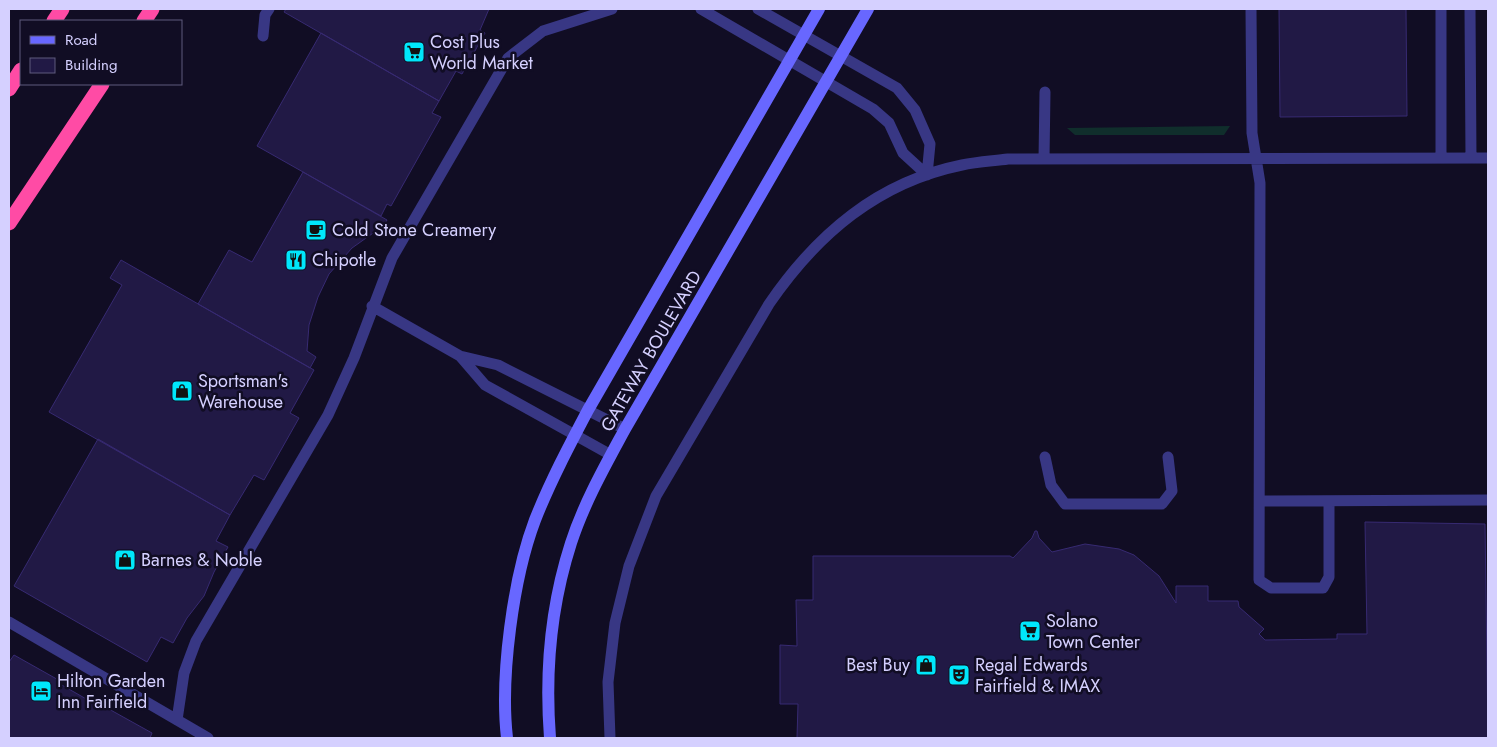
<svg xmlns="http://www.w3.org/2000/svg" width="1497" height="747" font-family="Jost,sans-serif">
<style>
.green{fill:#102e2c}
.building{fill:#211945;stroke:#372a72}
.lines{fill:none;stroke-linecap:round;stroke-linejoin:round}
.lane{stroke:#383784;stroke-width:11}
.secondary{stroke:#6867ff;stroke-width:12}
.highway{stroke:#ff4ba5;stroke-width:15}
.labels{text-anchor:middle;stroke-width:5;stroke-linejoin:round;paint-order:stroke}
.poi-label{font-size:18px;fill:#d5d0ff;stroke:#110d24;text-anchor:start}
.street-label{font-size:18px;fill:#d5d0ff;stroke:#110d24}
</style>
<rect width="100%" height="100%" fill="#110d24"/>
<!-- green -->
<path class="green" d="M 1230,126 L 1224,135 L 1075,135 L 1067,128 Z"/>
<!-- building -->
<path class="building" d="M 286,9 L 489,9 L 480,30 L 485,33 L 462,74 L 456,71 L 439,101 L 284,12 Z
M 1279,9 L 1406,9 L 1407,116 L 1280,117 Z
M 321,33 L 439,101 L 432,113 L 441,117 L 391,206 L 387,204 L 381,216 L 257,146 Z
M 303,172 L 387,220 L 380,233 L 376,231 L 352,248 L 329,274 L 318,297 L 309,325 L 307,351 L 316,357 L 310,368 L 198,304 L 229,250 L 252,262 Z
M 121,260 L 314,370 L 290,413 L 299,418 L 264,480 L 254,475 L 230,515 L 49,412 L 122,285 L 110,278 Z
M 98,439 L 230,515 L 216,541 L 228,547 L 214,572 L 204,596 L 187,618 L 173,643 L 161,637 L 147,662 L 14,586 Z
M 1365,522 L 1485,524 L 1488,738 L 797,738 L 798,704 L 780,704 L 780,645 L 797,646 L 796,600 L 813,600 L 813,556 L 1010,556 L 1013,558 L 1032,538 L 1035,531 L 1037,531 L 1039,538 L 1052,552 L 1085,544 L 1119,549 L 1134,555 L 1159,576 L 1176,603 L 1176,586 L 1208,586 L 1208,601 L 1238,601 L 1239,607 L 1264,629 L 1259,634 L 1265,640 L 1337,639 L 1337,634 L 1367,634 Z
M 14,655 L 62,682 L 60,684 L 88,700 L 89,698 L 152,733 L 150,738 L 9,738 L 9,662 Z"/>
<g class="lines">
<!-- lane -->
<path class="lane" d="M 701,9 L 873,109 L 889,123 L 903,153 L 927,175
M 758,9 L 897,88 L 915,110 L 930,144 L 927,175
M 1251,9 L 1252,133 L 1260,183 L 1259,580 L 1271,588 L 1323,588 L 1329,577 L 1329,502
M 1441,9 L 1441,158
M 1470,9 L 1471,158
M 263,36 L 265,15 L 269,9
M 1044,159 L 1045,92
M 372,306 L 460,356 L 498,365 L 625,429
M 460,356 L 485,385 L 611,455
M 1045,457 L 1051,485 L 1065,504 L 1162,504 L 1172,491 L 1168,457
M 1260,501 L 1488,500
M 9,622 L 208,738
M 177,720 L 184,673 L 196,641 L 328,415 L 354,358 L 392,258 L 508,58 L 543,31 L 612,9
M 610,738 L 608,682 L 615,623 L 629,566 L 656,496 L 769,304 C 817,234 878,182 962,165 C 977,162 993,161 1008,159 L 1488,158"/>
<!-- secondary -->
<path class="secondary" d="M 507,738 C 500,677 513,578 535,520 C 550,482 569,446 588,410 L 819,9
M 550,738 C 545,673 551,605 571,543 C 584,503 605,466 625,429 L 868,9"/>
<!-- highway -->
<path class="highway" d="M 54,21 L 62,9
M 144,21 L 152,9
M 9,89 L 21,70
M 9,223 L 102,84"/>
</g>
<!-- icons -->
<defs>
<g id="supermarket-square" transform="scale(1.125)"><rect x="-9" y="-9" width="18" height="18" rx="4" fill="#00e7fb" stroke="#110d24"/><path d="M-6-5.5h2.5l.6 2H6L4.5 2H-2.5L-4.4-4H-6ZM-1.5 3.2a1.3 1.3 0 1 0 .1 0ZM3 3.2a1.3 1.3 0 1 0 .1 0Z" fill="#111"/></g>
<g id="cafe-square" transform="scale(1.125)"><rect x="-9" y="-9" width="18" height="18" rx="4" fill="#00e7fb" stroke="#110d24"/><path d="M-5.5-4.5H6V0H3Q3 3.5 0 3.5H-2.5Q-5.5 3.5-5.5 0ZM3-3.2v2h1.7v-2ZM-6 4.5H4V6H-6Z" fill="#111"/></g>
<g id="restaurant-square" transform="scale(1.125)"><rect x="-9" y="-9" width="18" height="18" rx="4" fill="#00e7fb" stroke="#110d24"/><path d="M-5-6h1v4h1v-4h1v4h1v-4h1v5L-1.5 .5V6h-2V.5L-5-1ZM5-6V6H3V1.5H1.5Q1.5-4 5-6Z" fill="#111"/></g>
<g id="shop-square" transform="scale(1.125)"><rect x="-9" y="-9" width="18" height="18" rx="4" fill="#00e7fb" stroke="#110d24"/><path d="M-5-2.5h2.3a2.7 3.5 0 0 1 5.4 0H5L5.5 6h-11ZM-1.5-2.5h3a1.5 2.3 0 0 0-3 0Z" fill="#111"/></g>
<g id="theatre-square" transform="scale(1.125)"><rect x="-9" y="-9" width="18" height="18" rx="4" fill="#00e7fb" stroke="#110d24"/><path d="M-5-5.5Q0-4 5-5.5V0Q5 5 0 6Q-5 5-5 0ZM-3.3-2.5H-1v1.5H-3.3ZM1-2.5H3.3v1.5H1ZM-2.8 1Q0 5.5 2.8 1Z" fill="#111"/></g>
<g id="hotel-square" transform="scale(1.125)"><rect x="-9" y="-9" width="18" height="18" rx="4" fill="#00e7fb" stroke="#110d24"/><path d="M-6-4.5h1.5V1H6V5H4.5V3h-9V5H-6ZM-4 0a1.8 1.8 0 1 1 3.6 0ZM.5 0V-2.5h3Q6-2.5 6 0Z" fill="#111"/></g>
</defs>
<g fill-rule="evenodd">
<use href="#supermarket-square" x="414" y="52"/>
<use href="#cafe-square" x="316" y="230"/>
<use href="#restaurant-square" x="296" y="260"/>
<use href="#shop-square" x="182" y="391"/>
<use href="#shop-square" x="125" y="560"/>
<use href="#supermarket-square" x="1030" y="631"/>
<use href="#shop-square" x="926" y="665"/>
<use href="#theatre-square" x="959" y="675"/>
<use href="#hotel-square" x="41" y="691"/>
</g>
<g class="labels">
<!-- poi labels -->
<g class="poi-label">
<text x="430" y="48">Cost Plus<tspan x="430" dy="21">World Market</tspan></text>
<text x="332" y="236">Cold Stone Creamery</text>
<text x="312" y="266">Chipotle</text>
<text x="198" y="387">Sportsman's<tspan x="198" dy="21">Warehouse</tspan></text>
<text x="141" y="566">Barnes &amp; Noble</text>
<text x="1046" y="627">Solano<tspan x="1046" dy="21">Town Center</tspan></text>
<text x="910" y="671" text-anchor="end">Best Buy</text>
<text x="975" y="671">Regal Edwards<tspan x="975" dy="21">Fairfield &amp; IMAX</tspan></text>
<text x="57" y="687">Hilton Garden<tspan x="57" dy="21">Inn Fairfield</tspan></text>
</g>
<!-- street labels -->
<g class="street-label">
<text transform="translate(651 351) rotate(-60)" y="6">GATEWAY BOULEVARD</text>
</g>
</g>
<!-- border -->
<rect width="1497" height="747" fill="none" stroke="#d5d0ff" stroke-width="20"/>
<!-- legend -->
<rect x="20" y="20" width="162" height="65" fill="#110d24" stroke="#5f5b7c"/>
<rect x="30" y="36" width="25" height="8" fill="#6867ff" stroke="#5f5b7c"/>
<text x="65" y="45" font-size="15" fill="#d5d0ff">Road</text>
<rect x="30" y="58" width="25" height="15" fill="#211945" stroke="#5f5b7c"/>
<text x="65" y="70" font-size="15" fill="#d5d0ff">Building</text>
</svg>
